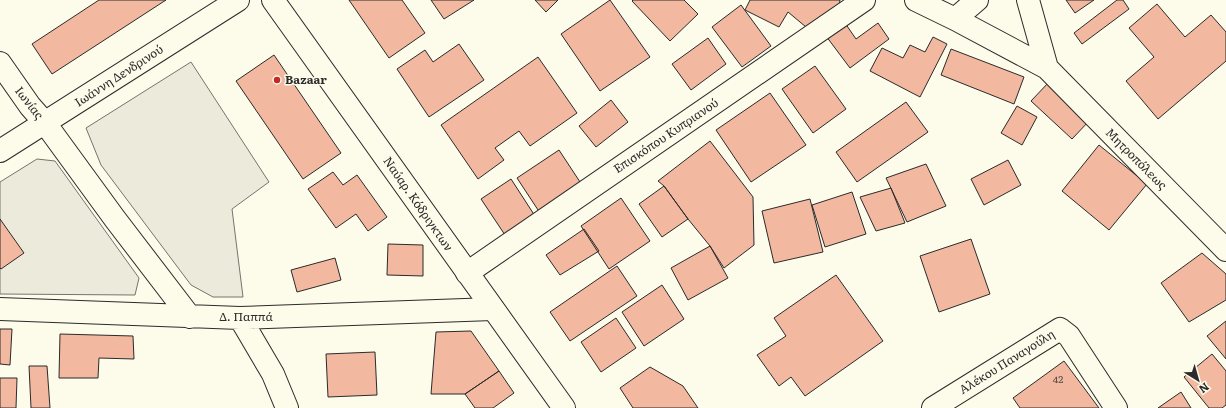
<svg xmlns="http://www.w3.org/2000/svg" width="1226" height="408" font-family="Literata,serif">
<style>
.green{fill:#ecebdb;stroke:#74746e}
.building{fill:#f2b8a0;stroke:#2b2b2b}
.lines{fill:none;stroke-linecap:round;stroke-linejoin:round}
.street-casing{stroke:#2b2b2b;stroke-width:24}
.secondary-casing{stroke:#2b2b2b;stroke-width:24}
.street{stroke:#fdfbea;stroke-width:22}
.secondary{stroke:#fdfbea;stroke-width:22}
.poi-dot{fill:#c62828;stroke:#fdfbea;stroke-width:1.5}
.labels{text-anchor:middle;stroke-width:3;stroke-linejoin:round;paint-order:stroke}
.number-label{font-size:10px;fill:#5d4e48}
.street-label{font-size:12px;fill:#2b2b2b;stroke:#fdfbea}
.poi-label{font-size:12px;font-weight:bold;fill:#2b2b2b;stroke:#fdfbea;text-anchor:start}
</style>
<rect width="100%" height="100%" fill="#fdfbea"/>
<!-- green -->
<path class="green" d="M 191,62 L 269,182 L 232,209 L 243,297 L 213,297 L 191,285 L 101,165 L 86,128 Z
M 37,159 L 55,161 L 139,278 L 135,295 L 0,294 L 0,182 Z"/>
<!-- building -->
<path class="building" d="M 99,0 L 166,0 L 52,74 L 32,44 Z
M 349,0 L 402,0 L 425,33 L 389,58 Z
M 431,0 L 474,0 L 444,19 Z
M 535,0 L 558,0 L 546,12 Z
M 610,0 L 650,57 L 600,91 L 561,34 Z
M 633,0 L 684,0 L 698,14 L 670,41 L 632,1 Z
M 750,0 L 840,0 L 839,6 L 806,27 L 788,12 L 779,27 L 745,10 Z
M 1066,0 L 1094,0 L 1075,13 Z
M 1117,0 L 1123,0 L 1129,9 L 1082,44 L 1074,33 Z
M 1157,4 L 1185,37 L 1211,15 L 1226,32 L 1226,61 L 1158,119 L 1126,81 L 1154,57 L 1129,28 Z
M 741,5 L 771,46 L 742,67 L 712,27 Z
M 845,23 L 856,39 L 878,23 L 889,39 L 850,68 L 826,36 Z
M 933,37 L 947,44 L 920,97 L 870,71 L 882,48 L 903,58 L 910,45 L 925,52 Z
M 708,38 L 726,64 L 691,90 L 672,64 Z
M 459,44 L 484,80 L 429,117 L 397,69 L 425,50 L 433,62 Z
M 951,49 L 1024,77 L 1014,104 L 941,75 Z
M 274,55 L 341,153 L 303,179 L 236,81 Z
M 538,57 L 577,113 L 530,146 L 519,131 L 495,148 L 504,160 L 478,179 L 441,125 Z
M 815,66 L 846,109 L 813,133 L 782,89 Z
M 1049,82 L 1090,120 L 1072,139 L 1031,101 Z
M 770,93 L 806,145 L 751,182 L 716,130 Z
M 611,100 L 628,122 L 596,147 L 579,126 Z
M 906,102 L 928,132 L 857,182 L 836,152 Z
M 1017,106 L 1037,117 L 1022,145 L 1001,133 Z
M 710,141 L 753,197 L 754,245 L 724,268 L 710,246 L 688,219 L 664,186 L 658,181 Z
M 1099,145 L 1147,184 L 1109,230 L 1062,191 Z
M 559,150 L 584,188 L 542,216 L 517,178 Z
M 1008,160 L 1021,185 L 984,205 L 971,179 Z
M 926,164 L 946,206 L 907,222 L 886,178 Z
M 333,172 L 343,185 L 357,175 L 387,217 L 368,231 L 356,214 L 336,228 L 308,189 Z
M 511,179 L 535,216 L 505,235 L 481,199 Z
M 664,186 L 688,219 L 662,237 L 639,204 Z
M 891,188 L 905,223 L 876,231 L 860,197 Z
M 852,192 L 866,234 L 825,247 L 812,205 Z
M 621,198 L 650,241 L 609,269 L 581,226 Z
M 810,199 L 823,252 L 774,263 L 762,211 Z
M 0,219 L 24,253 L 1,269 L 0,268 Z
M 584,229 L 599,251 L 560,275 L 546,255 Z
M 971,239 L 990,294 L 939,312 L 920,256 Z
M 388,244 L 423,245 L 423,276 L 387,275 Z
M 710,246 L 728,278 L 688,300 L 671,268 Z
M 1202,253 L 1226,274 L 1226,300 L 1189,322 L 1161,283 Z
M 335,258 L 341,280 L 297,292 L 291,270 Z
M 617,266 L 637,296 L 570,341 L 550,312 Z
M 836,275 L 883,341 L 805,396 L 791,377 L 779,386 L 757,355 L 786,336 L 774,318 Z
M 662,285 L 684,319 L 644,346 L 622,312 Z
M 616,318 L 636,348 L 601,372 L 581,342 Z
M 1226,321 L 1226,359 L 1207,336 Z
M 0,329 L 12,329 L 10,365 L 0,364 Z
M 471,331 L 499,371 L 465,394 L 431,394 L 436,332 Z
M 60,334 L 133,336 L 134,359 L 99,358 L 98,378 L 59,378 Z
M 375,352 L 377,395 L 328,397 L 326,354 Z
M 1212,354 L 1226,371 L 1226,405 L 1222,408 L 1209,408 L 1184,377 Z
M 1064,361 L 1099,408 L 1020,408 L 1013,398 Z
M 29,366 L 47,366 L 50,408 L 31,408 Z
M 650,367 L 683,386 L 698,408 L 633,408 L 620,388 Z
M 499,371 L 514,393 L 493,408 L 475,408 L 465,394 Z
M 0,378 L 17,378 L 16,408 L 0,408 Z
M 1181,392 L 1191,408 L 1158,408 Z"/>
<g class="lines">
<!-- street casing -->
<g class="street-casing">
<path id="street" d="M 916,0 L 955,19 L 1047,68 L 1226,250
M 1028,0 L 1047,68
M 955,19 L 977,0
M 0,63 L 30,106 L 45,123 L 115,219 L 190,317
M 467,273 L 864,0
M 0,309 L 240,318 L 493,309
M 240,318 L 273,374 L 287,408
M 933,408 L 1060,329 L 1069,336 L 1116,408"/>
</g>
<!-- secondary casing -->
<g class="secondary-casing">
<path id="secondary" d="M 273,0 L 564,408
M 0,151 L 238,0"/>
</g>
<!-- street -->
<use href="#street" class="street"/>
<!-- secondary -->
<use href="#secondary" class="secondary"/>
</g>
<!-- markers -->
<circle class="poi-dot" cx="277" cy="80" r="4"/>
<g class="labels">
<!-- number labels -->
<g class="number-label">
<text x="1058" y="383">42</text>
</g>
<!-- street labels -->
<g class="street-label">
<text transform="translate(119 76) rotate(-33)" y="4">Ιωάννη Δενδρινού</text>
<text transform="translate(29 103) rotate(52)" y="4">Ιωνίας</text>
<text transform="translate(666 136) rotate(-34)" y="4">Επισκόπου Κυπριανού</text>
<text transform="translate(1136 159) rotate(45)" y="4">Μητροπόλεως</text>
<text transform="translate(418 204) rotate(55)" y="4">Ναύαρ. Κόδριγκτων</text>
<text x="246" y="321">Δ. Παππά</text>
<text transform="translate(1007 362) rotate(-32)" y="4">Αλέκου Παναγούλη</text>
</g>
<!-- poi labels -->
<g class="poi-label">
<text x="285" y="84">Bazaar</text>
</g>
</g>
<!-- north arrow -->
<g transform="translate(1198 380) rotate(143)" stroke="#fdfbea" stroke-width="3" paint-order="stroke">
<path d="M0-3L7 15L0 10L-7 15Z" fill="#2b2b2b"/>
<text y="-6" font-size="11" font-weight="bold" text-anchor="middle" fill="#2b2b2b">N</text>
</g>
</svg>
